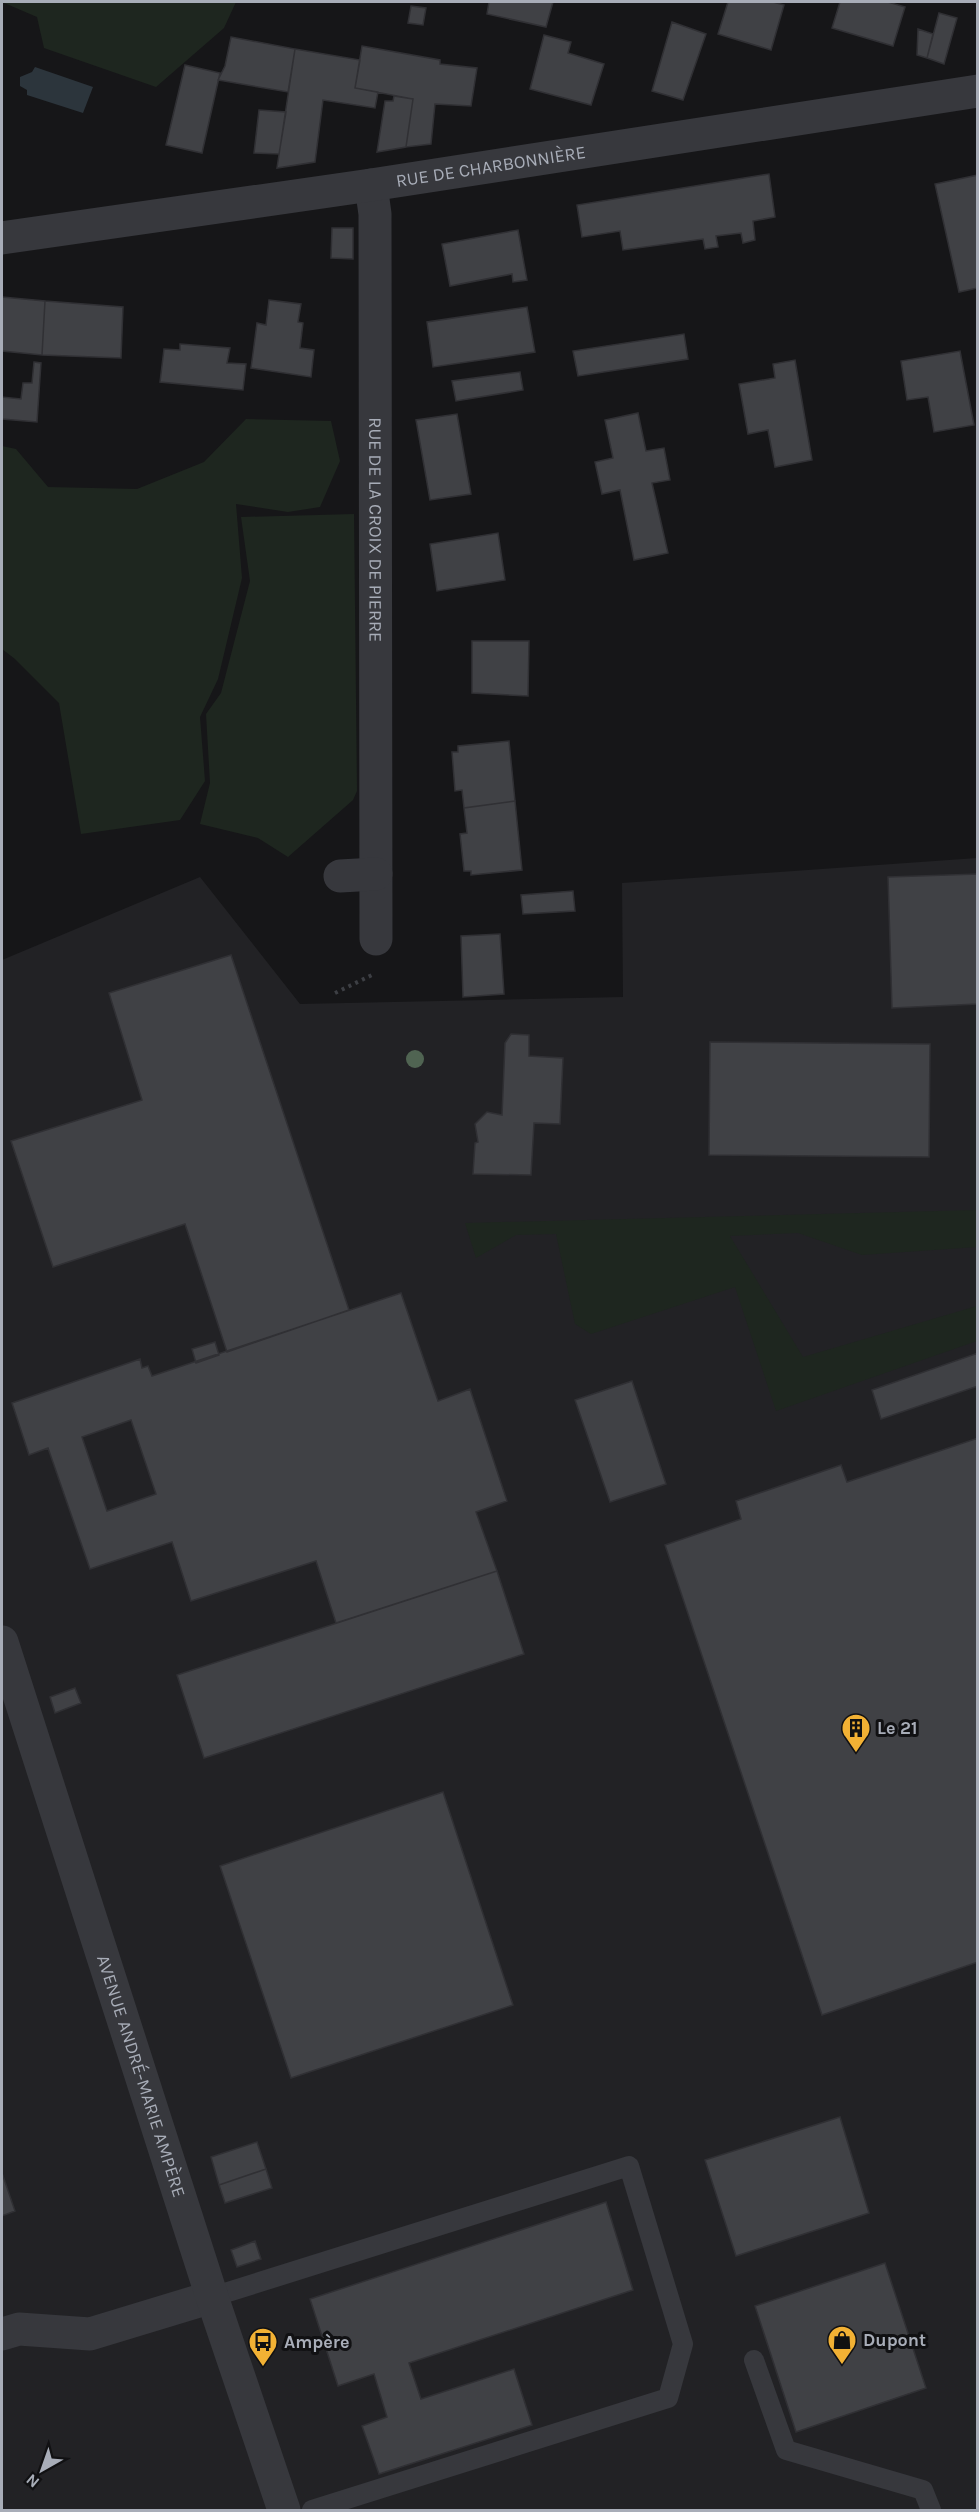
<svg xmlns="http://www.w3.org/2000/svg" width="979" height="2512" font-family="Karla,sans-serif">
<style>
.built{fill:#222225}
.green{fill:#1e261f}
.water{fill:#2c353c}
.building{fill:#404145;stroke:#303034;stroke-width:1.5;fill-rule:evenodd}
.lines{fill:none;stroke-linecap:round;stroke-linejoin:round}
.path{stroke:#3d3f44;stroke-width:4;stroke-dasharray:3 4.5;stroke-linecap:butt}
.service{stroke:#37383d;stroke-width:20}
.minor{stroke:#37383d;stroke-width:33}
.tertiary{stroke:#37383d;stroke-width:33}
.tree{fill:#506452}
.labels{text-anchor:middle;stroke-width:6;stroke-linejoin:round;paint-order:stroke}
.street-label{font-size:18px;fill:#a8adb8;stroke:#111113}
.poi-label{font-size:18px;font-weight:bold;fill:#a8adb8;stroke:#111113;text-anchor:start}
</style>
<rect width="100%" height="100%" fill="#161618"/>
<!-- built -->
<path class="built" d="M 977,858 L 977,2510 L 2,2510 L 2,960 L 200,877 L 300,1004 L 623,997 L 622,883 Z"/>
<!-- green -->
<path class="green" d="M 2,2 L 236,2 L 224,28 L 156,87 L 44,48 L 37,17 Z
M 246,419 L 331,421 L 340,461 L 320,507 L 288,512 L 236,504 L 242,578 L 218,679 L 200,717 L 205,781 L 180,820 L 81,834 L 59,703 L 15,659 L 2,649 L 2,446 L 16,449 L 48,487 L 137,489 L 204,462 Z
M 354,514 L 357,791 L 353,800 L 288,857 L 258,838 L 200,824 L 210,783 L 206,714 L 221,693 L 250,581 L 241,517 Z
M 977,1210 L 977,1247 L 862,1255 L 798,1233 L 730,1236 L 803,1357 L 977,1306 L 977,1341 L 776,1411 L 735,1287 L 591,1334 L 575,1324 L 556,1234 L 516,1235 L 476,1258 L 465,1223 Z"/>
<!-- water -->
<path class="water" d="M 35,67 L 93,87 L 83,113 L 27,95 L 27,90 L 20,86 L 20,77 L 32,72 Z"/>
<!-- building -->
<path class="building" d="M 489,2 L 553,2 L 546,27 L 487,14 Z
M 728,2 L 773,2 L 784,5 L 771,50 L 718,34 Z
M 840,2 L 888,2 L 905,7 L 893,46 L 832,28 Z
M 411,6 L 426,8 L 423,25 L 408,23 Z
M 939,13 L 957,18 L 944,64 L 927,58 Z
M 672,22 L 706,34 L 683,100 L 652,91 Z
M 918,29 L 933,34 L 927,58 L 917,55 Z
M 544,35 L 571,42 L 568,53 L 604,64 L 591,105 L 530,89 Z
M 231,37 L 295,49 L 288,92 L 218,80 L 225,66 Z
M 362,46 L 440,60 L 440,64 L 477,68 L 471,106 L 435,104 L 431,144 L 406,147 L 413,99 L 355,88 Z
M 295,49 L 360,60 L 355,88 L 378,92 L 375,108 L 323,100 L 315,162 L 277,168 Z
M 185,65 L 220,73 L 202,153 L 166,145 Z
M 394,96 L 413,99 L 406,147 L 377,152 L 385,101 L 393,101 Z
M 259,110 L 286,112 L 279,154 L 254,153 Z
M 769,174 L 775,217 L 753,221 L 755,240 L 743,243 L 741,233 L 716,236 L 718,247 L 705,249 L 703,239 L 623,250 L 620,231 L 582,237 L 577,205 Z
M 978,175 L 978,288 L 959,292 L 935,184 Z
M 332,228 L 353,228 L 353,259 L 331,258 Z
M 518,230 L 527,280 L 513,282 L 512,274 L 450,286 L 442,244 Z
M 2,297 L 45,301 L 42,355 L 2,351 Z
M 269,300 L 301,304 L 298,322 L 303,323 L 300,348 L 314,350 L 311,377 L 251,368 L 257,323 L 266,325 Z
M 45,301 L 123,307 L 121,358 L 42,355 Z
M 527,307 L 535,352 L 433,367 L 427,322 Z
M 684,334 L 688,359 L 578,376 L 573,351 Z
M 180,344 L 230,348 L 227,363 L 246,364 L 243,390 L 160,382 L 164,349 L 180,350 Z
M 960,351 L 974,425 L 934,432 L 928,397 L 907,400 L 901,361 Z
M 795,360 L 812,460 L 775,467 L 768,430 L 748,434 L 739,384 L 775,378 L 773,364 Z
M 34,362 L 41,363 L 37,422 L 2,419 L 2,397 L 21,399 L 23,383 L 32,383 Z
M 520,372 L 523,390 L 456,401 L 452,381 Z
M 638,413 L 646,451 L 664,448 L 670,480 L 652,483 L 668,553 L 634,560 L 620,490 L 602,494 L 595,462 L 613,458 L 605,420 Z
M 457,414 L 471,494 L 430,500 L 416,420 Z
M 498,533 L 505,580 L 437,591 L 430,544 Z
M 472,641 L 529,641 L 528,696 L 472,693 Z
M 509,741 L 515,801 L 464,808 L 462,790 L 455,791 L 452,752 L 458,752 L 458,746 Z
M 515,801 L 522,870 L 471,875 L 471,871 L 464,871 L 460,834 L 467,833 L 464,808 Z
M 978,874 L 978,1004 L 892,1008 L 888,877 Z
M 573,891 L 575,911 L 523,914 L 521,895 Z
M 500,934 L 504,994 L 463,997 L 461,936 Z
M 231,955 L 349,1310 L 227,1352 L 185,1224 L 53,1267 L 11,1141 L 142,1100 L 109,993 Z
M 511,1034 L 529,1035 L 529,1056 L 563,1058 L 560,1124 L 534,1123 L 531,1175 L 473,1174 L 475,1143 L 478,1142 L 475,1124 L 487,1112 L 502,1115 L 505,1043 Z
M 710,1042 L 930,1044 L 929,1157 L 709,1155 Z
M 401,1293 L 438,1401 L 470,1389 L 507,1501 L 476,1512 L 497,1571 L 336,1623 L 316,1561 L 191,1601 L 172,1542 L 90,1569 L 48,1448 L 29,1455 L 12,1403 L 140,1359 L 142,1368 L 148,1366 L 152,1376 ZM 131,1420 L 156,1494 L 107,1511 L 82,1437 Z
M 215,1342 L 219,1355 L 196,1363 L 192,1349 Z
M 978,1353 L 978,1386 L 881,1419 L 872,1390 Z
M 632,1381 L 666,1484 L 610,1502 L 575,1400 Z
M 978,1438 L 978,1962 L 822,2015 L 665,1545 L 741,1519 L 736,1501 L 841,1465 L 847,1482 Z
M 497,1571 L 524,1654 L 204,1758 L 177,1675 Z
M 75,1688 L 81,1703 L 55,1713 L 50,1697 Z
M 443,1792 L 513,2005 L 291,2078 L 220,1866 Z
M 840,2117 L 869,2213 L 736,2256 L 705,2160 Z
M 257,2142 L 266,2169 L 219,2185 L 211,2157 Z
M 266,2169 L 272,2188 L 225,2203 L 219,2185 Z
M 2,2173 L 15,2211 L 2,2216 Z
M 606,2202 L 633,2290 L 409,2363 L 421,2399 L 514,2369 L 532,2425 L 379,2474 L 362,2426 L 387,2417 L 374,2374 L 338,2386 L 310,2299 Z
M 255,2241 L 261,2259 L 237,2267 L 231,2250 Z
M 885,2263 L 926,2388 L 796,2432 L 755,2306 Z"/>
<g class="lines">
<!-- path -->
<path class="path" d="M 335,993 L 372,975"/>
<!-- service -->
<path class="service" d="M 212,2297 L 629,2166 L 683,2344 L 668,2398 L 312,2510
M 754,2360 L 786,2450 L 923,2490 L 931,2510"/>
<!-- minor -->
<g class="minor">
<path id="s1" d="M 371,185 L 375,214 L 376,939"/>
<path d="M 340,876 L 376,874"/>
<path d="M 2,2334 L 19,2329 L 90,2334 L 212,2297"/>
</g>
<!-- tertiary -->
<g class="tertiary">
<path id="s2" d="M 2,238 L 371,185 L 978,91"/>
<path id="s3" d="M 2,1642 L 212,2297 L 284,2510"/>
</g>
</g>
<!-- trees -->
<circle class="tree" cx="415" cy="1059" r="9"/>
<!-- icons -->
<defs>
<g id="building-pin" transform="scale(1.5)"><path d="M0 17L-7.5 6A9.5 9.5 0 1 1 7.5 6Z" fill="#f2b134" stroke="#111113"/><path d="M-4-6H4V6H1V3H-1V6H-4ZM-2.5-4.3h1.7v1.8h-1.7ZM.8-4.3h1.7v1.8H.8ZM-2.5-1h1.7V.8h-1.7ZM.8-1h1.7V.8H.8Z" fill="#111"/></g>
<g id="shop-pin" transform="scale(1.5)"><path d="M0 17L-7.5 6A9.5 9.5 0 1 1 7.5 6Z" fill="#f2b134" stroke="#111113"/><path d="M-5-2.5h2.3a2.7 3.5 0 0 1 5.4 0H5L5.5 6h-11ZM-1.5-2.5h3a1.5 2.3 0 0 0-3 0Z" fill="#111"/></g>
<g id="bus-pin" transform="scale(1.5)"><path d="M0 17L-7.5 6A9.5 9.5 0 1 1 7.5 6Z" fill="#f2b134" stroke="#111113"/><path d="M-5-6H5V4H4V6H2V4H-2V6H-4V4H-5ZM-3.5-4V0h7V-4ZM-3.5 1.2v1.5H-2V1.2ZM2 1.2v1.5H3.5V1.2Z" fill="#111"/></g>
</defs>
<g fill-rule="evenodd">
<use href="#building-pin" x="856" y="1728"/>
<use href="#shop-pin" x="842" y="2340"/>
<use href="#bus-pin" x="263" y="2342"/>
</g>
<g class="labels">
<!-- street labels -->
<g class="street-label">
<text dy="6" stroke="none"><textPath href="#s2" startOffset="494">RUE DE CHARBONNIÈRE</textPath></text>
<text dy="6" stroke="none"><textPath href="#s1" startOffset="345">RUE DE LA CROIX DE PIERRE</textPath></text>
<text dy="6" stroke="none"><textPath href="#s3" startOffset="456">AVENUE ANDRÉ-MARIE AMPÈRE</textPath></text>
</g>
<!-- poi labels -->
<g class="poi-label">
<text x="877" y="1734">Le 21</text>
<text x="863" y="2346">Dupont</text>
<text x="284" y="2348">Ampère</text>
</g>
</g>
<!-- border -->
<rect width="979" height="2512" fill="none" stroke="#a8adb8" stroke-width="6"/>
<!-- north arrow -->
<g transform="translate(42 2470) rotate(220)" stroke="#111113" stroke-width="4.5" paint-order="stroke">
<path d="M0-4.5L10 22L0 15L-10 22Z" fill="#a8adb8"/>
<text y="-9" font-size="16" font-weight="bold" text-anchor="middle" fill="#a8adb8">N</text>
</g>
</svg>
